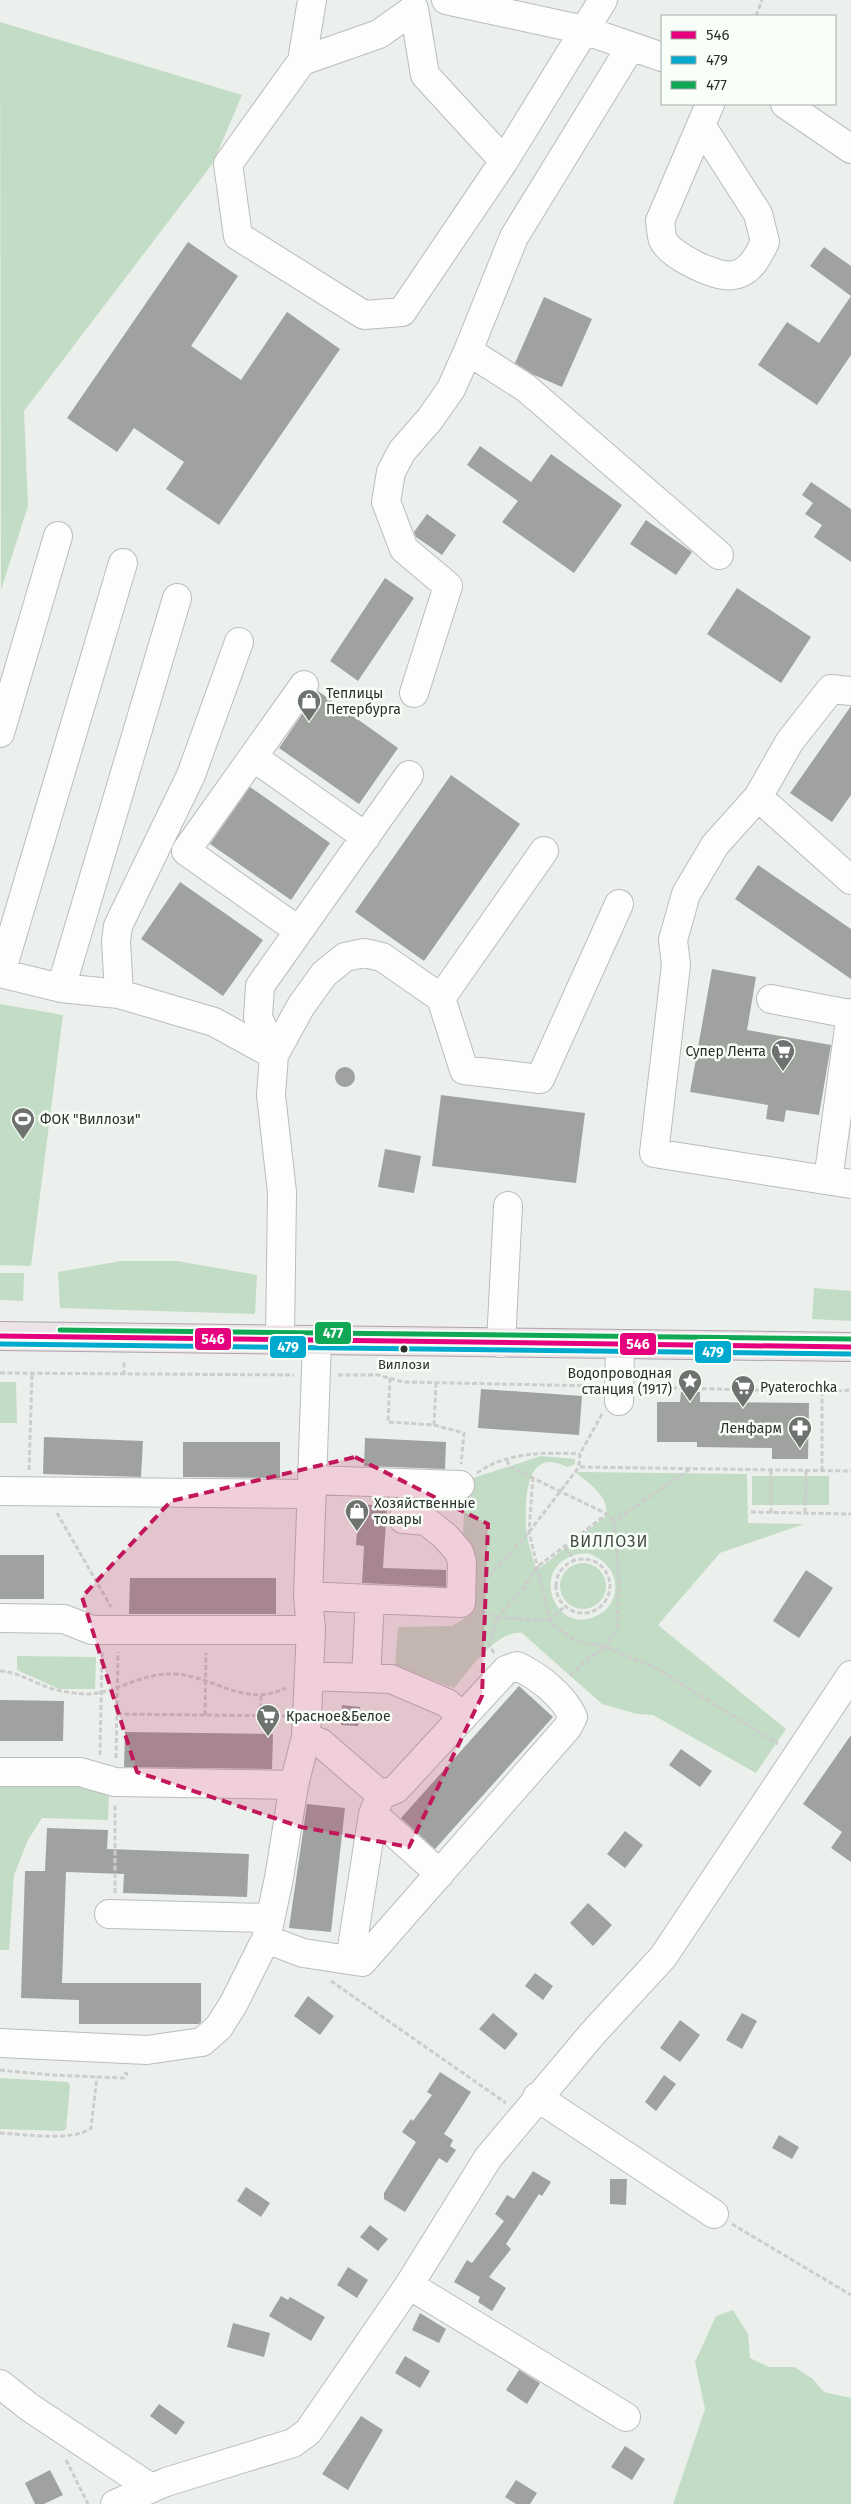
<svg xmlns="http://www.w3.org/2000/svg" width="851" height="2504" font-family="'Fira Sans',sans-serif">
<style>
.green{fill:#c3dcc5;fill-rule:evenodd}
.building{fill:#a0a2a0}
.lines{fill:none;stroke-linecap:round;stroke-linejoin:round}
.minor-casing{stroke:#babdba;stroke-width:30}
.major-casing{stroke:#afa4ab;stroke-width:30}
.path{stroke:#cccdcc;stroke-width:3;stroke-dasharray:5 2.5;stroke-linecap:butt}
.minor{stroke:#fcfdfc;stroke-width:28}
.major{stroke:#ebe3e8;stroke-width:28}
.bus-1-casing{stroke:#f8fff9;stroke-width:9}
.bus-2-casing{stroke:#f8fff9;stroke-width:9}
.bus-3-casing{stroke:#f8fff9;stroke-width:9}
.bus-1{stroke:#e5007d;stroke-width:5}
.bus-2{stroke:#00a9ce;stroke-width:5}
.bus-3{stroke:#10a855;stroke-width:5}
.marked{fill:#c2185b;fill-opacity:0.2;stroke:#c2185b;stroke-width:4;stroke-dasharray:10 6;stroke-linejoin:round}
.bus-dot{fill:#2c2f2c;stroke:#f8fff9;stroke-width:2}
.labels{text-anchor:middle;stroke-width:5;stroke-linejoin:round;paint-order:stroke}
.bus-label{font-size:13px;fill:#2c2f2c;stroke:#f8fff9}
.poi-label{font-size:14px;fill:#2c2f2c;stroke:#f8fff9;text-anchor:start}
.quarter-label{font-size:16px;letter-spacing:1px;fill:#474c47;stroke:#f8fff9}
.line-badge{stroke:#f8fff9;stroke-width:2}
.badge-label{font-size:14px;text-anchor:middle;font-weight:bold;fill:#fff}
</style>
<rect width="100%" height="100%" fill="#ecf0ec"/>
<!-- green -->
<path class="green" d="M 0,22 L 242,95 L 213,163 L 24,411 L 28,506 L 1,590 Z
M 0,1004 L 63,1015 L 31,1266 L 0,1265 Z
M 121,1261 L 177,1261 L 257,1275 L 255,1314 L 60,1308 L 58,1272 Z
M 0,1273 L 24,1273 L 23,1301 L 0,1300 Z
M 814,1288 L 851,1291 L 851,1321 L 812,1319 Z
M 0,1382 L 16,1382 L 17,1423 L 0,1423 Z
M 541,1456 L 575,1459 L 575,1464 L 567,1467 C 525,1445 525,1500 526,1528 C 527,1541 532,1554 535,1566 L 541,1567 L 606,1516 C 610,1497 589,1483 576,1473 L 579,1472 L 747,1474 L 748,1523 L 804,1524 L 720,1553 L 658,1625 L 786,1729 L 756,1773 L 653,1715 L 637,1714 L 602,1704 L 522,1633 C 496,1630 470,1669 454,1688 L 395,1667 L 398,1627 L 452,1626 L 470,1615 L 474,1582 L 463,1536 L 465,1485 L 473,1478 ZM 587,1553 C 609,1560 623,1580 611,1603 C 607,1610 601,1614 594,1617 C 551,1635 526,1557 587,1553 Z
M 752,1476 L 829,1476 L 829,1505 L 752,1505 Z
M560 1586a23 23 0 1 1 46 0a23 23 0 1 1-46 0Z
M 17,1656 L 96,1657 L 95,1689 L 59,1689 L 17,1670 Z
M 0,1780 L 88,1784 L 109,1795 L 108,1820 L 42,1818 L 28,1840 L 14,1875 L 9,1950 L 0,1950 Z
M 0,2078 L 68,2082 L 70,2086 L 66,2129 L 62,2131 L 0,2129 Z
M 733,2310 L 748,2334 L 750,2358 L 769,2367 L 794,2367 L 813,2379 L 824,2392 L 851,2398 L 851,2504 L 673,2504 L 705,2409 L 695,2362 L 716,2316 Z"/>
<!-- building -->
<path class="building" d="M 188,242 L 238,276 L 191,346 L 241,380 L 287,312 L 340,349 L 219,525 L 166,489 L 184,462 L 134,428 L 117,452 L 67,418 Z
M 824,247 L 851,266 L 851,355 L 817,405 L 758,365 L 787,322 L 819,343 L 851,296 L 810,266 Z
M 544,297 L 592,319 L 562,387 L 534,375 L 515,363 Z
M 480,446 L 531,482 L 551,454 L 622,505 L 574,573 L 502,522 L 518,501 L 467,465 Z
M 811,482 L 851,509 L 851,562 L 814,537 L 822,525 L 805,514 L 813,503 L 802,495 Z
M 427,514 L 456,535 L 442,555 L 416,537 L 414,532 Z
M 646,520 L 692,552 L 676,575 L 630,544 Z
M 385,578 L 414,598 L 358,681 L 330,661 Z
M 737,588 L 811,637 L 781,683 L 707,634 Z
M 318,691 L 398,748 L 359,804 L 279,748 Z
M 851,706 L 851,795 L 832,822 L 790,793 Z
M 451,775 L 520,824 L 424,961 L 355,912 Z
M 250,787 L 330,843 L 291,900 L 210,844 Z
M 758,865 L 851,929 L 851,979 L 735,899 Z
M 180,882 L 263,940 L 223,996 L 141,939 Z
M 712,969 L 756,977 L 747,1030 L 831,1045 L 819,1115 L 786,1110 L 784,1122 L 766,1119 L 768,1105 L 690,1092 Z
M335 1077a10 10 0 1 1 20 0a10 10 0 1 1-20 0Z
M 441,1095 L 585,1113 L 576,1183 L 432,1166 Z
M 385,1149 L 421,1156 L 414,1193 L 378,1187 Z
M 481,1389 L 582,1396 L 579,1435 L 478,1428 Z
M 681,1392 L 700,1392 L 700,1402 L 809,1403 L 808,1459 L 772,1459 L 772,1448 L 697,1447 L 697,1442 L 657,1442 L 657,1402 L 680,1402 Z
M 44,1437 L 143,1441 L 141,1477 L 43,1474 Z
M 365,1438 L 446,1442 L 445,1469 L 364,1466 Z
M 183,1442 L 280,1442 L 280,1478 L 183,1477 Z
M 359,1504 L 387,1506 L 383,1568 L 446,1570 L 446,1587 L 362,1583 L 364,1546 L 356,1545 Z
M 0,1555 L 44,1555 L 44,1599 L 0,1599 Z
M 806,1570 L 833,1588 L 799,1638 L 773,1621 Z
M 130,1578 L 276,1578 L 276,1614 L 129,1614 Z
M 519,1686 L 553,1717 L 435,1849 L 401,1818 Z
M 0,1700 L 64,1701 L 63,1741 L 0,1741 Z
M 342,1705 L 360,1707 L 358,1726 L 341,1725 Z
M 125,1732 L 273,1734 L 272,1769 L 124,1767 Z
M 851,1735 L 851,1862 L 831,1848 L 842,1832 L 803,1804 Z
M 681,1749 L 712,1771 L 700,1787 L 669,1765 Z
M 307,1804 L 345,1808 L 331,1932 L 289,1928 Z
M 47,1828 L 108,1830 L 107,1849 L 249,1854 L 247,1897 L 123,1893 L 124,1874 L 66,1872 L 62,1983 L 201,1983 L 201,2022 L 199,2024 L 79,2024 L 79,2000 L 21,1998 L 25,1871 L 45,1871 Z
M 625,1831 L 643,1845 L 625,1868 L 607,1854 Z
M 588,1903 L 612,1925 L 593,1946 L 570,1923 Z
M 535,1973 L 553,1986 L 543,2000 L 525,1986 Z
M 308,1996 L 334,2016 L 320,2035 L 294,2016 Z
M 493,2013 L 518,2034 L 505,2050 L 479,2029 Z
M 742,2013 L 757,2021 L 742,2049 L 726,2040 Z
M 680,2020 L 700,2035 L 680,2062 L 660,2048 Z
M 440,2072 L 471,2092 L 444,2134 L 453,2140 L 450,2146 L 456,2150 L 447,2163 L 439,2158 L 405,2212 L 384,2199 L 384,2193 L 416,2142 L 402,2132 L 411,2119 L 413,2121 L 432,2095 L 427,2092 Z
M 664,2075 L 676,2084 L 656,2111 L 645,2102 Z
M 779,2135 L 799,2147 L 792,2159 L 772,2148 Z
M 533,2171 L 551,2182 L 542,2196 L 539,2194 L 506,2244 L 511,2249 L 489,2277 L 506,2288 L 492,2311 L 478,2302 L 480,2297 L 454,2282 L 467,2260 L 472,2263 L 504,2221 L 495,2214 L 507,2195 L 514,2199 Z
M 610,2179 L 627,2179 L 626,2205 L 610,2204 Z
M 246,2187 L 270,2203 L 261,2217 L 237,2201 Z
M 370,2225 L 388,2239 L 378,2251 L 360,2237 Z
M 348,2267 L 368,2280 L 357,2298 L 337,2285 Z
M 281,2296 L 288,2300 L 290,2297 L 325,2317 L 311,2341 L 269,2316 Z
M 420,2313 L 446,2329 L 439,2343 L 412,2330 Z
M 233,2323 L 270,2333 L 264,2357 L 227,2347 Z
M 405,2356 L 430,2371 L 420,2388 L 395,2373 Z
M 519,2370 L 540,2383 L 527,2404 L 506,2390 Z
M 159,2404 L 185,2422 L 176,2435 L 150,2416 Z
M 361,2416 L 383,2430 L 348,2490 L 322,2474 Z
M 625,2446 L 645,2459 L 632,2480 L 611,2467 Z
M 50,2470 L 63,2495 L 44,2504 L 35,2504 L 25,2483 Z
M 516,2480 L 537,2493 L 530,2504 L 516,2504 L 505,2497 Z"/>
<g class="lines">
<!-- minor casing -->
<g class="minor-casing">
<path id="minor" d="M 446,0 L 584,30 L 662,57
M 630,48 L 514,237 L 468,351 L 526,388 L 719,555
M 302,61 L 312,0
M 785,104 L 851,149
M 701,125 L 758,214 L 765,242 C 758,256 751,272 734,275 C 718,279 670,256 663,240 C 661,235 661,226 660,221 L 710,104
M 504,161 L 425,75 L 414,9 L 379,34 L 302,61 L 228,164 L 238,236 L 364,315 L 402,312 L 504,161 L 603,0
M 414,693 L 448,586 L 404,549 L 386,502 L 391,472 L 402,451 L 430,419 L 451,389 L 468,351
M 0,733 L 58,536
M 253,757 L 366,837
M 758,797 L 790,741 L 831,689 L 851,691
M 544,851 L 441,998 L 464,1070 L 540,1079 L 619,904
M 851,880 L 758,797 L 715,845 L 686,894 L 673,940 L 676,965 L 654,1153 L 851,1184
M 299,931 L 186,851 L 304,685
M 0,973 L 61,988 L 177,598
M 1,973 L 123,563
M 61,988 L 119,994 L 214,1022 L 274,1055
M 119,994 L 116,941 L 118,926 L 191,775 L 239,642
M 771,999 L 850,1014
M 274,1055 L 258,1017 L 260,986 L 409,775
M 828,1180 L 851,1013
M 280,1339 L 282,1192 L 271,1095 L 274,1055 L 301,1006 L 324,974 L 345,957 L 364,953 L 382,957 L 441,998
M 501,1343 L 508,1206
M 619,1401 L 620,1344
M 312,1480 L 460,1485
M 0,1491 L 312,1494
M 308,1596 L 370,1599 L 366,1678
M 370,1599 L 461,1603 L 462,1562 L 459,1552 L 445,1536 L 426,1521 L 403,1519
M 0,1618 L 64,1619 L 92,1630 L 311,1630
M 309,1676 L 391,1679 L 447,1703 L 463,1717
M 0,1772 L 80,1772 L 115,1782 L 294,1785
M 373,1814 L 440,1874
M 109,1914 L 269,1918
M 266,1939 L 303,1953 L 362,1962 L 567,1728 L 573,1717 C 563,1695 538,1676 517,1666 L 506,1670 L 396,1789 L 381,1795 L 321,1743 L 306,1737
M 350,1960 L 373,1814 L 381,1795
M 0,2043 L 147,2050 L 202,2042 L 219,2027 L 234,2003 L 266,1939 L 279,1878 L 294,1785 L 306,1737 L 311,1630 L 308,1596 L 317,1341
M 537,2097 L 714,2214
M 409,2285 L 626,2417
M 0,2384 L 29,2407 L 151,2488
M 115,2504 L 166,2482 L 293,2443 L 308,2432 L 409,2285 L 488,2158 L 593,2033 L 663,1957 L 851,1675"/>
</g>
<!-- major casing -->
<g class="major-casing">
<path id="major" d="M 0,1336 L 851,1347"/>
</g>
<!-- path -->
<path class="path" d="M 756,16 L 762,0
M 0,1373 L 294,1375
M 124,1375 L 124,1361
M 338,1375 L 378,1375 L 403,1382 L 598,1386
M 390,1378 L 388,1422 L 434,1425 L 436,1383
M 642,1387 L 822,1392 L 851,1390
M 602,1414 L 580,1454 L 579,1467 L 851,1471
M 434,1425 L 464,1433 L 461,1464
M 507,1460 L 510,1467 L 607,1514
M 29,1470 L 32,1374
M 822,1471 L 822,1392
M 477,1473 C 506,1452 546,1452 580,1454
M 533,1477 L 529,1532 L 550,1620 L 555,1626 L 576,1641 L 606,1647 L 656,1668 L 778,1744
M 751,1512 L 851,1514
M 57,1513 L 111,1607
M 771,1513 L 771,1470
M 805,1513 L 806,1470
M 565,1546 L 574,1560
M556 1586a27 27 0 1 1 54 0a27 27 0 1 1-54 0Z
M 484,1582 L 529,1532 L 579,1467
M 482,1611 L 497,1618 L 550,1620 L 564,1607
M 494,1653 L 489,1645 L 497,1618 L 520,1593 L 537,1567 L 607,1514 L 614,1521
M 0,1671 C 17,1672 31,1681 47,1687 C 58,1691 72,1693 84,1694 C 115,1695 139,1672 176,1674 C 215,1677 245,1708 286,1688
M 570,1676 L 585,1661 L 606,1647 L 617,1629 L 619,1582 L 614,1521 L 690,1469
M 117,1714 L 286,1716
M 205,1715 L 206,1653
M 261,1716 L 261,1694
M 100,1755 L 102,1651
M 116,1758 L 118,1652
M 115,1893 L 115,1804
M 331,1981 L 506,2103
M 0,2070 L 52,2075 L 124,2078 L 127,2074 L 124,2072
M 0,2133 C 24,2134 73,2142 91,2128 L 97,2077
M 732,2224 L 851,2295
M 66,2460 L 88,2504"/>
<!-- minor -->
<use href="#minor" class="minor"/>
<!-- major -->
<use href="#major" class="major"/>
<!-- bus-1 casing -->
<g class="bus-1-casing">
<path id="bus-1" d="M 0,1336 L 851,1347"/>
</g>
<!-- bus-2 casing -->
<g class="bus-2-casing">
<path id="bus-2" d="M 0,1344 L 851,1354"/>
</g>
<!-- bus-3 casing -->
<g class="bus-3-casing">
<path id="bus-3" d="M 60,1330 L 851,1339"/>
</g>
<!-- bus-1 -->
<use href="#bus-1" class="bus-1"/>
<!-- bus-2 -->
<use href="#bus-2" class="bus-2"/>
<!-- bus-3 -->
<use href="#bus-3" class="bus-3"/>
</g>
<!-- marked area -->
<path class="marked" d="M 355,1457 L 488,1524 L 482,1696 L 409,1847 L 301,1827 L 137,1772 L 82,1597 L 171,1501 Z"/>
<!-- icons -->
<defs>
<g id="shop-pin" transform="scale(1.25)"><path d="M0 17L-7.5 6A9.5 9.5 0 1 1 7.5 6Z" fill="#6f736f" stroke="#f8fff9"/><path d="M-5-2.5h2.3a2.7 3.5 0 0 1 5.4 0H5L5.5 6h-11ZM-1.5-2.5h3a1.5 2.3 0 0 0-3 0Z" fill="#fff"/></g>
<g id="supermarket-pin" transform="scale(1.25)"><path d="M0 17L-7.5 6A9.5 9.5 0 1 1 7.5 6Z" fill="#6f736f" stroke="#f8fff9"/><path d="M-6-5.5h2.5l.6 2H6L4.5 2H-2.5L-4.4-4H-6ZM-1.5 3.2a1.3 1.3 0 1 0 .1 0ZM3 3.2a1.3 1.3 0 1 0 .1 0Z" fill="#fff"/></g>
<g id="stadium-pin" transform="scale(1.25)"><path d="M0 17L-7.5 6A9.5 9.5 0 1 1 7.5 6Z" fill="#6f736f" stroke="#f8fff9"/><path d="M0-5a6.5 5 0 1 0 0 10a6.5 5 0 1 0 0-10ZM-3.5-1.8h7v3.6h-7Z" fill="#fff"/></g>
<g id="sight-pin" transform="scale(1.25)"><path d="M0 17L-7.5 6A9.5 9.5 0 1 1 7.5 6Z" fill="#6f736f" stroke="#f8fff9"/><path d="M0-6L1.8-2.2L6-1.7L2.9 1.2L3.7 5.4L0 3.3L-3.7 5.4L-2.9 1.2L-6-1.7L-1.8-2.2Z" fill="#fff"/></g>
<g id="pharmacy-pin" transform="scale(1.25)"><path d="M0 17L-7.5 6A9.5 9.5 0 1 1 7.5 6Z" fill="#6f736f" stroke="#f8fff9"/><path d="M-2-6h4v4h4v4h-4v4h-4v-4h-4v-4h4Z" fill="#fff"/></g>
</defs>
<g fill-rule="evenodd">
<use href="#shop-pin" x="309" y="701"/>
<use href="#supermarket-pin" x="783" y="1051"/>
<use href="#stadium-pin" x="23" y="1119"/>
<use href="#sight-pin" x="690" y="1381"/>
<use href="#supermarket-pin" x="743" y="1387"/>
<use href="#pharmacy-pin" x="800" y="1428"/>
<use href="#shop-pin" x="357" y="1511"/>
<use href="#supermarket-pin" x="268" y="1716"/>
</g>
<!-- markers -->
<circle class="bus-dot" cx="404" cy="1349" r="4.5"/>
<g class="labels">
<!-- bus labels -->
<g class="bus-label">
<text x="404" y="1369">Виллози</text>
</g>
<!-- poi labels -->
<g class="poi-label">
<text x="326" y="698">Теплицы<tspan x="326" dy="16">Петербурга</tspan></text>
<text x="766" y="1056" text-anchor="end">Супер Лента</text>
<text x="40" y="1124">ФОК "Виллози"</text>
<text x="672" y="1378" text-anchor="end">Водопроводная<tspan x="672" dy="16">станция (1917)</tspan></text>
<text x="760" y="1392">Pyaterochka</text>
<text x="782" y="1433" text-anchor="end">Ленфарм</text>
<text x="374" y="1508">Хозяйственные<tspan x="374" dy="16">товары</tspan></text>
<text x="286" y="1721">Красное&amp;Белое</text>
</g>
<!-- quarter labels -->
<g class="quarter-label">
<text x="609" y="1547">ВИЛЛОЗИ</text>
</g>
</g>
<g class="line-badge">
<rect x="314" y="1321" width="38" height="24" rx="5" fill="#10a855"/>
<rect x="194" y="1327" width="38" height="24" rx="5" fill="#e5007d"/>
<rect x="619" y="1332" width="38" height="24" rx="5" fill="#e5007d"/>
<rect x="269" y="1335" width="38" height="24" rx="5" fill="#00a9ce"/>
<rect x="694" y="1340" width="38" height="24" rx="5" fill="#00a9ce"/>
</g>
<g class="badge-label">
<text x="333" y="1338">477</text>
<text x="213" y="1344">546</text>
<text x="638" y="1349">546</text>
<text x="288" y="1352">479</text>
<text x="713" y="1357">479</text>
</g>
<!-- legend -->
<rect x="661" y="15" width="175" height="90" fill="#f8fff9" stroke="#a6aca7"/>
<rect x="671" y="31" width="25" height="8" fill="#e5007d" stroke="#a6aca7"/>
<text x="706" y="40" font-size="15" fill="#2c2f2c">546</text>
<rect x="671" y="56" width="25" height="8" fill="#00a9ce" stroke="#a6aca7"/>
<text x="706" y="65" font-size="15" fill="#2c2f2c">479</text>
<rect x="671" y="81" width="25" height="8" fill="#10a855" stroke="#a6aca7"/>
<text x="706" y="90" font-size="15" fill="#2c2f2c">477</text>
</svg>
